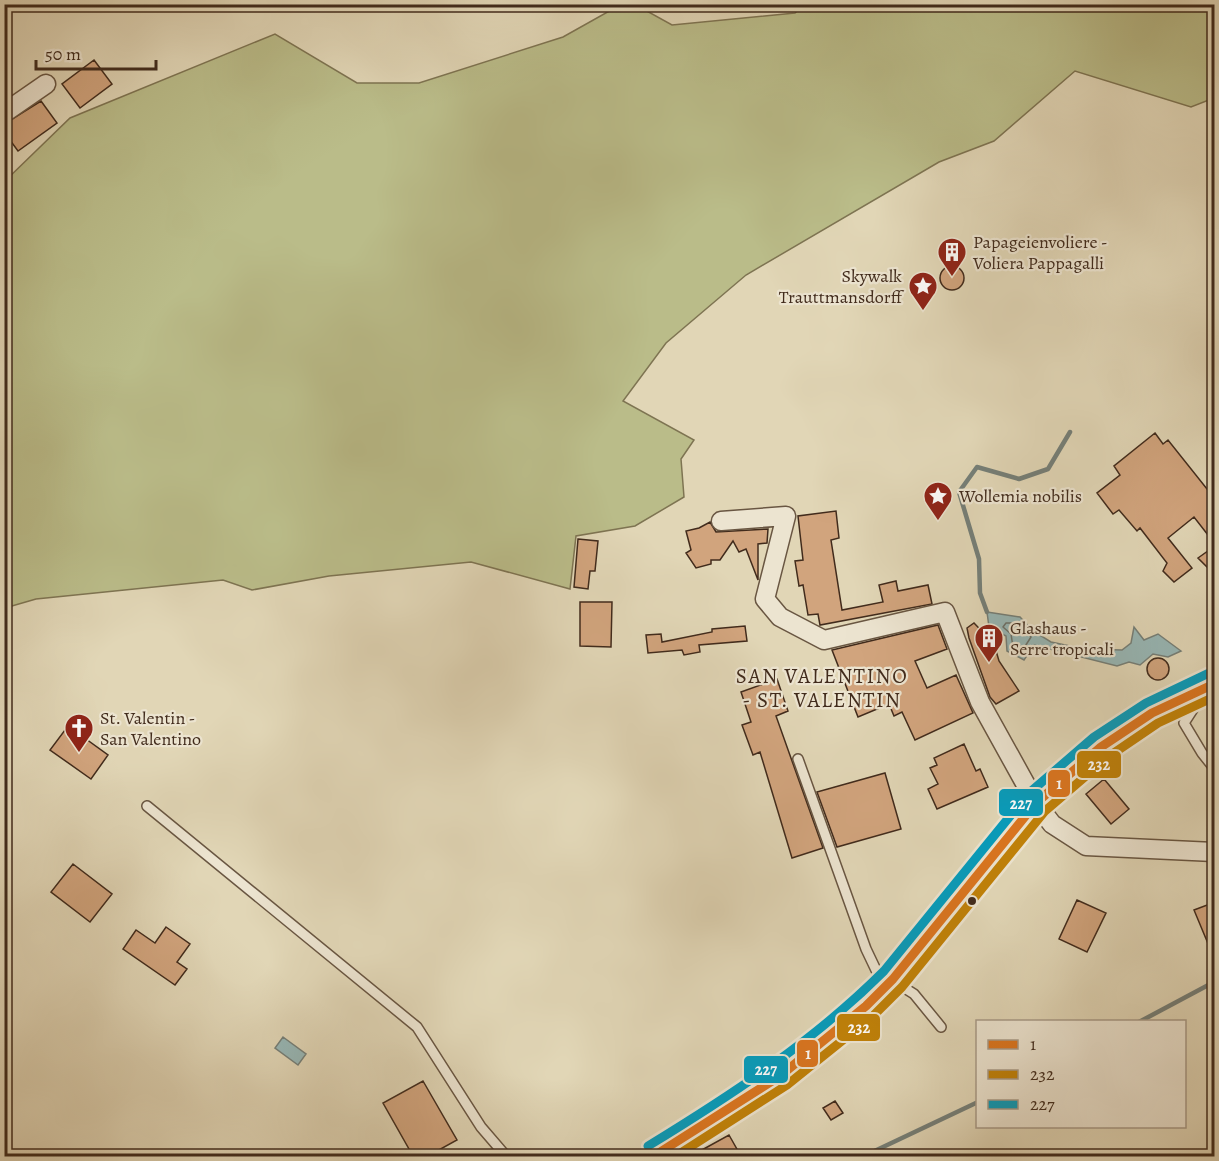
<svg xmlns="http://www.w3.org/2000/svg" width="1219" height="1161" font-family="Alegreya,serif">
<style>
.green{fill:#babc89;stroke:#7e7452;stroke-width:1.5}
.water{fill:#97b7b6;stroke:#757f78;stroke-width:1.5}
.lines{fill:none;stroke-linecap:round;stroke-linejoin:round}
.shore{stroke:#6c7169;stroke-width:1.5}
.stream{stroke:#757f78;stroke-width:4.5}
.building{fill:#d1a47d;stroke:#412b1c;stroke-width:1.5}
.service-casing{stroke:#695642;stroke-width:12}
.minor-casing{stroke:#695642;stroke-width:21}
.secondary-casing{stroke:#412b1c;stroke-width:28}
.service{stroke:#ece4d0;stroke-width:9}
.minor{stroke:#ece4d0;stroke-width:18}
.secondary{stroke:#ece4d0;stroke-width:26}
.bus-1-casing{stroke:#ece4d0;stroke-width:14}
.bus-2-casing{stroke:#ece4d0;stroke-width:14}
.bus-3-casing{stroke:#ece4d0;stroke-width:14}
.bus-1{stroke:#da751f;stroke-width:9}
.bus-2{stroke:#c08108;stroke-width:9}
.bus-3{stroke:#069cbc;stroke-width:9}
.bus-dot{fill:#412b1c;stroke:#ece4d0;stroke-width:2}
.labels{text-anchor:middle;stroke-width:4.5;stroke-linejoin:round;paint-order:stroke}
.poi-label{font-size:18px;fill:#412b1c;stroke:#ece4d0;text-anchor:start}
.quarter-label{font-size:21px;letter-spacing:1.5px;fill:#412b1c;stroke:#ece4d0}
.line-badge{stroke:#ece4d0;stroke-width:2}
.badge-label{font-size:16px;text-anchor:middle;font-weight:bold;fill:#fff}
</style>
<rect width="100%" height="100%" fill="#e1d6b6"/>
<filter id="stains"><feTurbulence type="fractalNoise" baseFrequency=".00333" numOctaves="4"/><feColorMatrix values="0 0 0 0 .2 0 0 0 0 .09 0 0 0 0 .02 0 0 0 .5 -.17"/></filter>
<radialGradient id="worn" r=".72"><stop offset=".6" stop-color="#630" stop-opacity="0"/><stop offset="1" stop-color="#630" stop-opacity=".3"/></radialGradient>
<!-- green -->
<path class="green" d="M 804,5 L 1214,5 L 1214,98 L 1191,107 L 1075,71 L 994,141 L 939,162 L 746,275 L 666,343 L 623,401 L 694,440 L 681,459 L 684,497 L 635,526 L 576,536 L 570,589 L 471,562 L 329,576 L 252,590 L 223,580 L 36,599 L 5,608 L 5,181 L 70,118 L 275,34 L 357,83 L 419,83 L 563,37 L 620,5 L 636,5 L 672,25 L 795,13 Z"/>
<!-- water -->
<path class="water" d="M 987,612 L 1020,617 L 1033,631 L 1051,642 L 1084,649 L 1122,650 L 1131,643 L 1134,627 L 1144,640 L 1158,634 L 1181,651 L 1168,657 L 1153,654 L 1140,665 L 1129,662 L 1117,666 L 1034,645 L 1024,660 L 1007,651 L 1006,636 L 989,627 Z
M 283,1037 L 306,1054 L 298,1065 L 275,1048 Z"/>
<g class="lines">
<!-- shore -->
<path class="shore" d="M 1006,623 L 1018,623 L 1031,637 L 1022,651 L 1013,647 L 1011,634 L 1003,627 Z"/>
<!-- stream -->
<path class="stream" d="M 987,612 L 980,593 L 979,559 L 959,492 L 977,467 L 1019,479 L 1048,469 L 1070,432
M 1139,1022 L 1214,982
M 864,1156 L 978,1102"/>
</g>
<!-- building -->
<path class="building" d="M 94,60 L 112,84 L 80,108 L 62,84 Z
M 41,101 L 57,123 L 18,151 L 4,132 L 4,124 Z
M940 278a12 12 0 1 1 24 0a12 12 0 1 1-24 0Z
M 1155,433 L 1163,444 L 1168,440 L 1215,499 L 1215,544 L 1194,517 L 1168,538 L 1192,568 L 1174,582 L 1163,571 L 1167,563 L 1140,528 L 1137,531 L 1119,510 L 1113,514 L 1097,493 L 1120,475 L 1114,466 Z
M 836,511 L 839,538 L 831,540 L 842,610 L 883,602 L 879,585 L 896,581 L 898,591 L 928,585 L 932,604 L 820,625 L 818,614 L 808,615 L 803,585 L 799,586 L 795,561 L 803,560 L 798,516 Z
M 710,522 L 716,532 L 768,529 L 767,543 L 758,544 L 758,580 L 746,549 L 739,552 L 733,541 L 720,560 L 711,560 L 711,564 L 696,568 L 686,553 L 691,550 L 686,531 L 699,528 Z
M 578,539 L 598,541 L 595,571 L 590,571 L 588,589 L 574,587 Z
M 1215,546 L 1215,575 L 1198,558 Z
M 580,602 L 612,602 L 611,647 L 580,646 Z
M 974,623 L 994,644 L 999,661 L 1019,691 L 996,704 L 990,697 L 969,638 L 967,628 Z
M 938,625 L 947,649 L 915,661 L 927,688 L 956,675 L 973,713 L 915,740 L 902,712 L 894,716 L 889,704 L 858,717 L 832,650 Z
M 745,626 L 747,641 L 699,645 L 700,652 L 684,655 L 682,650 L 648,653 L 646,635 L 661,634 L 662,642 L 712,632 L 712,629 Z
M1147 669a11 11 0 1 1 22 0a11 11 0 1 1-22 0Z
M 777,679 L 788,711 L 776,716 L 823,848 L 792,858 L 760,752 L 753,755 L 742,725 L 751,722 L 741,692 Z
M 68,726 L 108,755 L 91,779 L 50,750 Z
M 964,744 L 976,771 L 980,769 L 988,787 L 937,809 L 928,789 L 938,784 L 930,768 L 937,765 L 934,758 Z
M 885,773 L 901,829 L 837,847 L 817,792 Z
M 1104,779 L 1129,809 L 1111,824 L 1086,794 Z
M 73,864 L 112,894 L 90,922 L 51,892 Z
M 1077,900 L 1106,913 L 1087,952 L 1059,939 Z
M 1215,902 L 1215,958 L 1214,958 L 1194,910 Z
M 166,927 L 190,944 L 177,962 L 187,969 L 175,985 L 123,949 L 136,930 L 155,943 Z
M 423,1081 L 457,1140 L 428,1156 L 413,1156 L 383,1103 Z
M 835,1101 L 843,1113 L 831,1120 L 823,1108 Z
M 729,1135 L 738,1151 L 728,1156 L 691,1156 Z"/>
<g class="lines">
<!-- service casing -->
<g class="service-casing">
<path id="service" d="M 1199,700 L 1184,723 L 1202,753 L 1214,768
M 798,759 L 866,949 L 876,970 L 914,994 L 941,1027
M 147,806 L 417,1027 L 481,1127 L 506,1156"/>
</g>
<!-- minor casing -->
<g class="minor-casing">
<path id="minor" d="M 4,113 L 46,84
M 721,521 L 786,516 L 765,599 L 780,617 L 824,640 L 945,612 L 980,702 L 1036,803 L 1052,824 L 1086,846 L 1214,852"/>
</g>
<!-- secondary casing -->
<g class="secondary-casing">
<path id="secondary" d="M 654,1156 C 740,1104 823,1053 893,979 L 1036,803 L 1101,747 L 1152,713 L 1214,684"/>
</g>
<!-- service -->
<use href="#service" class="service"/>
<!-- minor -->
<use href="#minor" class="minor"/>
<!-- secondary -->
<use href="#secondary" class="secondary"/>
<!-- bus-1 casing -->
<g class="bus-1-casing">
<path id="bus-1" d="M 654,1156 L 780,1076 L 866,1006 L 893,979 L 1036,803 L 1101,747 L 1152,713 L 1214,684"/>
</g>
<!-- bus-2 casing -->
<g class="bus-2-casing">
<path id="bus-2" d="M 676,1156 L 787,1085 L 874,1015 L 902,987 L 1045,811 L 1108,757 L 1158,723 L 1214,697"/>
</g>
<!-- bus-3 casing -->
<g class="bus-3-casing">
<path id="bus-3" d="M 648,1146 C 733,1094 814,1041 884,971 L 1028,794 L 1094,737 L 1146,703 L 1209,673"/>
</g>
<!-- bus-1 -->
<use href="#bus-1" class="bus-1"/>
<!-- bus-2 -->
<use href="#bus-2" class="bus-2"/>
<!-- bus-3 -->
<use href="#bus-3" class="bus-3"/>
</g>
<!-- icons -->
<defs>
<g id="building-pin" transform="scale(1.5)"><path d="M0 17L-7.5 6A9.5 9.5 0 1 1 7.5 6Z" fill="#8f2418" stroke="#ece4d0"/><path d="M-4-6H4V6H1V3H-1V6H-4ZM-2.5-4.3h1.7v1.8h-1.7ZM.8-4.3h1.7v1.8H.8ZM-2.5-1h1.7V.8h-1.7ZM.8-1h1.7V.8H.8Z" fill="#fff"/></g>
<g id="sight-pin" transform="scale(1.5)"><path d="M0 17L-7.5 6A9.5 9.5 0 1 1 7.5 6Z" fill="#8f2418" stroke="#ece4d0"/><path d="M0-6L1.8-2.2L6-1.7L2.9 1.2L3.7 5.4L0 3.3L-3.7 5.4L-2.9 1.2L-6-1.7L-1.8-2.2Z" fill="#fff"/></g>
<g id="church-pin" transform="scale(1.5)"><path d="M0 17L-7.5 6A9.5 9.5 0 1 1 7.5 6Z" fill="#8f2418" stroke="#ece4d0"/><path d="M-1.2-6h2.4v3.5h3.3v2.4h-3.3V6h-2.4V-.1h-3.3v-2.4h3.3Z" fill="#fff"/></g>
</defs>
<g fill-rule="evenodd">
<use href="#building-pin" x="952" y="252"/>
<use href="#sight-pin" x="923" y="286"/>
<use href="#sight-pin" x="938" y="496"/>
<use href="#building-pin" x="989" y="638"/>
<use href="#church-pin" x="79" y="728"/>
</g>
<!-- markers -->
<circle class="bus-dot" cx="972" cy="901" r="5"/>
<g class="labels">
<!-- poi labels -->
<g class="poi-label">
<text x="973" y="248">Papageienvoliere -<tspan x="973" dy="21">Voliera Pappagalli</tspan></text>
<text x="902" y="282" text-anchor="end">Skywalk<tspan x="902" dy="21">Trauttmansdorff</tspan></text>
<text x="959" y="502">Wollemia nobilis</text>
<text x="1010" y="634">Glashaus -<tspan x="1010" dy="21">Serre tropicali</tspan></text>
<text x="100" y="724">St. Valentin -<tspan x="100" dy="21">San Valentino</tspan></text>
</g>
<!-- quarter labels -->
<g class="quarter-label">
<text x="822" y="683">SAN VALENTINO<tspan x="822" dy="24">- ST. VALENTIN</tspan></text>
</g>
</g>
<g class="line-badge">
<rect x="1076" y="750" width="46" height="29" rx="6" fill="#c08108"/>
<rect x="1047" y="769" width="24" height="29" rx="6" fill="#da751f"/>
<rect x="998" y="788" width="46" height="29" rx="6" fill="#069cbc"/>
<rect x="836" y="1013" width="45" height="29" rx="6" fill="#c08108"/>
<rect x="796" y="1039" width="23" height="29" rx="6" fill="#da751f"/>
<rect x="743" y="1055" width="46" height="29" rx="6" fill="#069cbc"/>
</g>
<g class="badge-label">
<text x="1099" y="770">232</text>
<text x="1059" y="789">1</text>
<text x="1021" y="809">227</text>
<text x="859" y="1033">232</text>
<text x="808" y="1059">1</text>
<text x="766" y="1075">227</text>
</g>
<!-- margin -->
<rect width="1219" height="1161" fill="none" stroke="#e1d6b6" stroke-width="24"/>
<rect x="6" y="6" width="1207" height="1149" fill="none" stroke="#412b1c" stroke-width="3"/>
<rect x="12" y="12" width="1195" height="1137" fill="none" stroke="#412b1c" stroke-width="1.5"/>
<!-- legend -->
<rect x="976" y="1020" width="210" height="108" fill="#ece4d0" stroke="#a89a88" stroke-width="1.5"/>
<rect x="988" y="1040" width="30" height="9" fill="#da751f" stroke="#a89a88" stroke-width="1.5"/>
<text x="1030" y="1050" font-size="18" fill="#412b1c">1</text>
<rect x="988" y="1070" width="30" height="9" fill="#c08108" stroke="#a89a88" stroke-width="1.5"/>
<text x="1030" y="1080" font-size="18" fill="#412b1c">232</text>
<rect x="988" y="1100" width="30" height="9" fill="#069cbc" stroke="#a89a88" stroke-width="1.5"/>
<text x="1030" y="1110" font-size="18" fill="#412b1c">227</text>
<!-- scale -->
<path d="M36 60v9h120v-9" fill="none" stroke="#412b1c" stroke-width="3"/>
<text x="45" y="60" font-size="18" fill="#412b1c" stroke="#ece4d0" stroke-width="4.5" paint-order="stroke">50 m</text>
<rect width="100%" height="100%" filter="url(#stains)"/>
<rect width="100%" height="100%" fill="url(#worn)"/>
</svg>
